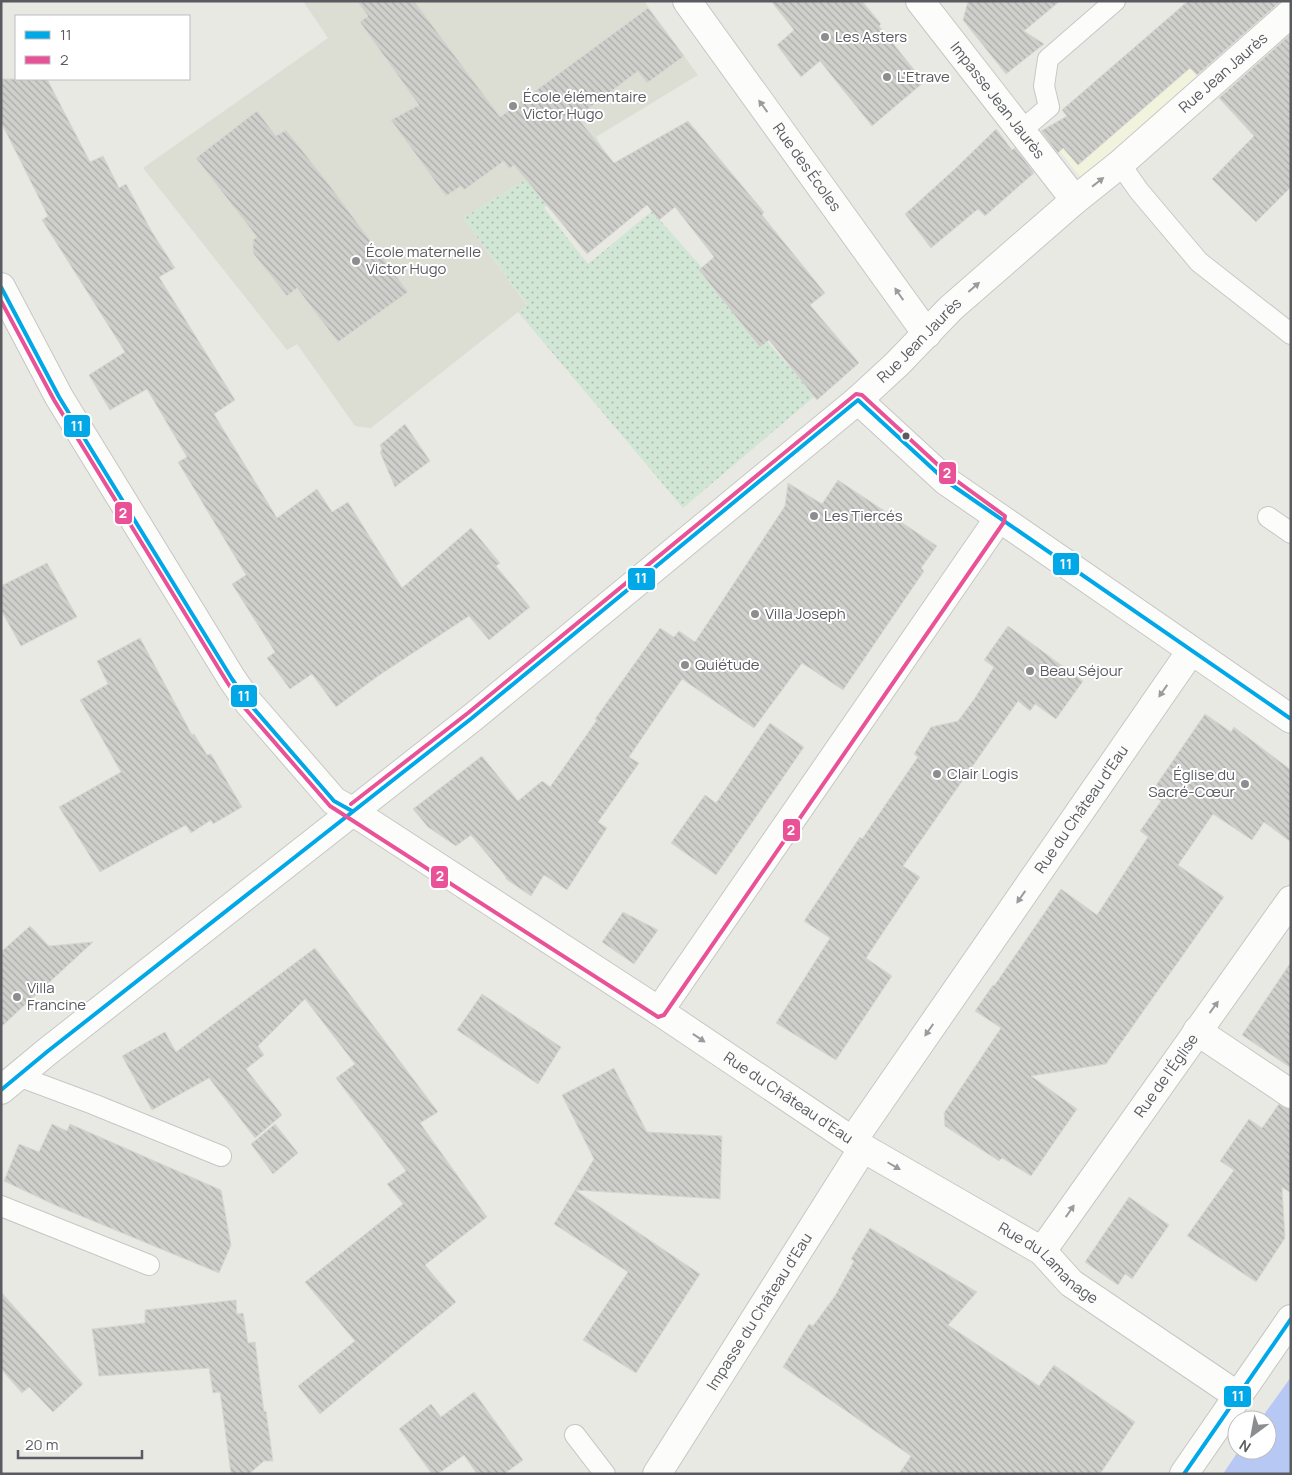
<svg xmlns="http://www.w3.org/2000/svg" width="1292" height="1475" font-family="Manrope,sans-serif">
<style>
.commercial{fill:#f2f3dc}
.education{fill:#dcddd3}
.grass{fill:url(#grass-dots)}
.water{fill:#b7c8f4}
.building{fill:url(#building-back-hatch);stroke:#d8d8d3}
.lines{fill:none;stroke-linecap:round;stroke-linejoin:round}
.lane-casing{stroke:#c6c7c6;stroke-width:22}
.street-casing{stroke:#c6c7c6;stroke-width:30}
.secondary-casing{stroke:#c6c6c6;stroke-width:30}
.lane{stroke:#fcfcfb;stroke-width:20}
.street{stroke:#fcfcfb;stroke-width:28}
.secondary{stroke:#fcfcfb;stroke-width:28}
.bus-1-casing{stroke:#fff;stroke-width:8}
.bus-2-casing{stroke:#fff;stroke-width:8}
.bus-1{stroke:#00a8e7;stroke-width:4}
.bus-2{stroke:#ea5297;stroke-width:4}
.oneway{fill:#9a9b9f}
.poi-dot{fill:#8b8d8f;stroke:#fff;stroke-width:2}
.bus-dot{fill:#595b61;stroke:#fff;stroke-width:2}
.labels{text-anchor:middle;stroke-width:4;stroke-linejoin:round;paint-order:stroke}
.poi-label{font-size:15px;fill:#595b61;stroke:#fff;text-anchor:start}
.street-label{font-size:15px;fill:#595b61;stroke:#fff}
.line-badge{stroke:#fff;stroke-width:2}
.badge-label{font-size:14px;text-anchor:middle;font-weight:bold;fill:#fff}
</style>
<defs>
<pattern id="grass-dots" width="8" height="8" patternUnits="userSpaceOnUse" patternTransform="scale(1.25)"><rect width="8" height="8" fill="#d1e6d5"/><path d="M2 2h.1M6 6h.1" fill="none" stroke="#adbdb0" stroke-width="1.8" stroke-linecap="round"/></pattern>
<pattern id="building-back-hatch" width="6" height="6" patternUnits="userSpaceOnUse" patternTransform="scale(1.25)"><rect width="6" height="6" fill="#cfd0cc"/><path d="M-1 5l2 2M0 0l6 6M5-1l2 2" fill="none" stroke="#abaca9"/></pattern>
</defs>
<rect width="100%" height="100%" fill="#e9e9e4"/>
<!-- commercial -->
<path class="commercial" d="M 1214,1 L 1285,1 L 1082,179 L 1051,140 Z"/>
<!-- education -->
<path class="education" d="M 303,1 L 644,1 L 698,75 L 463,218 L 527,305 L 371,428 L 355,426 L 297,344 L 287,350 L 143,168 L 328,38 Z"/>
<!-- grass -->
<path class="grass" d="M 596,137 L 607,155 L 544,208 L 588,264 L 652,211 L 815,396 L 683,508 L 518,312 L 527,304 L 463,218 Z"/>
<!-- water -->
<path class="water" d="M 1291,1377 L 1291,1474 L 1223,1474 L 1239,1450 L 1267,1450 L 1267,1420 L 1260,1420 Z"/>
<!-- building -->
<path class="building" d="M 357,1 L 414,1 L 500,117 L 648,8 L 684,56 L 647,83 L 638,71 L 577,117 L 614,163 L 688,121 L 764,212 L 762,215 L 825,293 L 810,305 L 859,363 L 817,400 L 769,340 L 760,347 L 699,270 L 714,257 L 675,207 L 659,220 L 647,205 L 587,254 L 514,165 L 509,169 L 504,161 L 464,190 L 461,186 L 446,196 L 391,120 L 419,105 L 360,22 L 368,16 Z
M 771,1 L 862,1 L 881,24 L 879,26 L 924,82 L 872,126 L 820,61 L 801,77 L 777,45 L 794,30 Z
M 968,1 L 1060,1 L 1024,31 L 1044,44 L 1006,74 L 963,20 Z
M 1188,1 L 1281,1 L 1197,75 L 1190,68 L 1078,165 L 1063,148 L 1058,153 L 1041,131 L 1067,116 L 1062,110 Z
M 1291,34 L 1291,187 L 1256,222 L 1212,179 L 1254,136 L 1219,98 Z
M 1,79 L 47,79 L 90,162 L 103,156 L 119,188 L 126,184 L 152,232 L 175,268 L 159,277 L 235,400 L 214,414 L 277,518 L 317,489 L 332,512 L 348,502 L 402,588 L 471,528 L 500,563 L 496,566 L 530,607 L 489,640 L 469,616 L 378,676 L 336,707 L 312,674 L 290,689 L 267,658 L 275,652 L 232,584 L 246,575 L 178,462 L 187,457 L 147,389 L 110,410 L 89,375 L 125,352 L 42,220 L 48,216 L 1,122 Z
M 257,111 L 276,136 L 286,130 L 330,186 L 408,292 L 338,342 L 297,288 L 287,296 L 253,253 L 253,240 L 257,237 L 196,158 Z
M 996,129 L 1012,150 L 1015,148 L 1034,173 L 985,216 L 978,209 L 931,248 L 905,214 L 957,167 Z
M 405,424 L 430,461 L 395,487 L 380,452 L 382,450 L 380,445 Z
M 838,480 L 937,546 L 921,568 L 924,571 L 843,690 L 802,663 L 754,728 L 682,679 L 629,757 L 639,763 L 598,822 L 607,828 L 567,890 L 544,875 L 531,896 L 506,879 L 506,877 L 471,835 L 456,846 L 428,827 L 413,809 L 482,756 L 518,801 L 542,781 L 550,787 L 597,720 L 595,719 L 660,628 L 674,637 L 679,631 L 695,642 L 785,506 L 788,483 L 822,504 Z
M 47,563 L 77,617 L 21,646 L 1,610 L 1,586 Z
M 1008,626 L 1083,681 L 1056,719 L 1035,704 L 1030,711 L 1018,701 L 903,866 L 920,877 L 866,958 L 892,976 L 836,1060 L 776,1023 L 830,938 L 804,921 L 860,837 L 862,839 L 918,757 L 914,754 L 931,727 L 958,721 L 975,698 L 994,667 L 984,660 Z
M 140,638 L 192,735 L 194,734 L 207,755 L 211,754 L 242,807 L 213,824 L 211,820 L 191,833 L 186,825 L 100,872 L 59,807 L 121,772 L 80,700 L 108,684 L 97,661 Z
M 1205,714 L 1231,732 L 1234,727 L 1291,770 L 1291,842 L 1264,822 L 1252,840 L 1213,814 L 1178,865 L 1224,897 L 1106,1064 L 1031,1076 L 1077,1109 L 1031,1176 L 1002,1158 L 999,1161 L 945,1126 L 944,1113 L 1001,1028 L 975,1011 L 993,985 L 994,986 L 1061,889 L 1097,915 L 1148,837 L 1140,831 L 1161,801 L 1150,794 Z
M 770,723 L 804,747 L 716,875 L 671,843 L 705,795 L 716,803 Z
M 623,912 L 658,930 L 634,964 L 602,942 Z
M 30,926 L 49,946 L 93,942 L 1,1027 L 1,952 Z
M 315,948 L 438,1112 L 420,1123 L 487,1217 L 425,1265 L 456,1302 L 320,1414 L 298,1386 L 355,1341 L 305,1282 L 403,1204 L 387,1184 L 406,1171 L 336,1078 L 355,1064 L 305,999 L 258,1046 L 264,1055 L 246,1069 L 282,1115 L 255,1138 L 209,1078 L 152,1110 L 122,1056 L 165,1032 L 176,1052 Z
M 1291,962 L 1291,1068 L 1242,1035 Z
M 482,994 L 561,1047 L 538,1084 L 457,1030 Z
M 614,1068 L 647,1132 L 722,1136 L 720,1199 L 575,1190 L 594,1159 L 562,1095 Z
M 1279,1104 L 1291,1110 L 1291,1193 L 1282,1187 L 1285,1238 L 1256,1282 L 1187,1236 L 1234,1170 L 1220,1161 L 1249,1119 L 1262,1128 Z
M 52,1124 L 67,1131 L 70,1124 L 221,1190 L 231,1245 L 219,1273 L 57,1206 L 4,1181 L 19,1144 L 39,1152 Z
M 275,1124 L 298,1153 L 273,1174 L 251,1144 Z
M 575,1190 L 700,1274 L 636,1373 L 583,1340 L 628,1272 L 554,1224 Z
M 1129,1197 L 1169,1225 L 1132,1279 L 1125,1274 L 1118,1285 L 1085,1262 Z
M 870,1228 L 977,1292 L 948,1325 L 1039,1386 L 1054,1365 L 1135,1422 L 1100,1474 L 899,1474 L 911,1456 L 783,1367 L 809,1324 L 813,1326 L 835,1296 L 854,1261 L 851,1259 Z
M 1,1292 L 83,1384 L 53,1412 L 29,1387 L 22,1393 L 1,1369 Z
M 236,1300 L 237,1314 L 243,1313 L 248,1343 L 255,1342 L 264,1412 L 266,1411 L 273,1461 L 264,1461 L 249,1474 L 231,1474 L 220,1392 L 213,1393 L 209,1368 L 99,1376 L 92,1329 L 145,1323 L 145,1310 Z
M 474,1392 L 523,1460 L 504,1474 L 477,1474 L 464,1455 L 438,1474 L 432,1474 L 399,1429 L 431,1404 L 441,1417 Z"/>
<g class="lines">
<!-- lane casing -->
<g class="lane-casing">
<path id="lane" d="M 1022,130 L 1049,107 L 1044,86 L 1048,59 L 1115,1
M 1120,164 L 1139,191 L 1199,262 L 1291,334
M 1268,517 L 1291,533
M 18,1076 L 93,1104 L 221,1156
M 1,1206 L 149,1265
M 575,1435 L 605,1474"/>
</g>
<!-- street casing -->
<g class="street-casing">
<g id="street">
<path id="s1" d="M 687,1 L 927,334"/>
<path id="s2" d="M 920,1 L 1075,200"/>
<path id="s3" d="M 352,811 L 659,1011 L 863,1148 L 1042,1251 L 1071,1283 L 1238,1396"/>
<path d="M 659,1011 L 999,518"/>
<path d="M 1197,1031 L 1291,1094"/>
<path id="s4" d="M 1,1090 L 48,1051 L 472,718 L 858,400 L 897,364 L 951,308 L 1075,200 L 1120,164 L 1291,13"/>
<path id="s5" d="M 853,1140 L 1191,651"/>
<path id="s6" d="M 1042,1251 L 1291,900"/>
<path id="s7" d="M 657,1474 L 863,1148"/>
</g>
</g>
<!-- secondary casing -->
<g class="secondary-casing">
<path id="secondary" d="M 1,287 L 59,397 L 232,679 L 248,702 L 334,801 L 352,811
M 858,400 L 946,481 L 1291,719
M 1184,1474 L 1291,1319"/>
</g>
<!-- lane -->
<use href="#lane" class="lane"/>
<!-- street -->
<use href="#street" class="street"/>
<!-- secondary -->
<use href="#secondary" class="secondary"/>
<!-- bus-1 casing -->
<g class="bus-1-casing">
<path id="bus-1" d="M 1,287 L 59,397 L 232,679 L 248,702 L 334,801 L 352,811
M 1,1090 L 48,1051 L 472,718 L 858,400 L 946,481 L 1291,719
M 1184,1474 L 1291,1319"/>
</g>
<!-- bus-2 casing -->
<g class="bus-2-casing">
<path id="bus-2" d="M 1,301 L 54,400 L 227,682 L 243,706 L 330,806 L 658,1017 L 664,1015 L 1004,522 L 1005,516 L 950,476 L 862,395 L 856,394 L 468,713 L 351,804"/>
</g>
<!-- bus-1 -->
<use href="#bus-1" class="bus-1"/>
<!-- bus-2 -->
<use href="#bus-2" class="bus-2"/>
</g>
<!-- one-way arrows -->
<defs><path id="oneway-solid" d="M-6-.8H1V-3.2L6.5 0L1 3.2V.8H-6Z" transform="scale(1.25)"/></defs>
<g class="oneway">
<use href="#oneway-solid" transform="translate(763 106) rotate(-126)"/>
<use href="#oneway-solid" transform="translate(1098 182) rotate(-38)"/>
<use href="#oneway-solid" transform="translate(974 287) rotate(-41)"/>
<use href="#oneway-solid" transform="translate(899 294) rotate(-125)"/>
<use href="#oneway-solid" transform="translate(1163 691) rotate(125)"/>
<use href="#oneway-solid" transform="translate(1021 897) rotate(125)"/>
<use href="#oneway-solid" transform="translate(1214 1007) rotate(-54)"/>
<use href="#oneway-solid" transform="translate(929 1030) rotate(125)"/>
<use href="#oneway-solid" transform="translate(699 1038) rotate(34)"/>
<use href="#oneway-solid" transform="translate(894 1166) rotate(30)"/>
<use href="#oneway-solid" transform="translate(1070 1211) rotate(-55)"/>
</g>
<!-- markers -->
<g class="poi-dot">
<circle cx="825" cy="37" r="5"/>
<circle cx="887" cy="77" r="5"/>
<circle cx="513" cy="106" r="5"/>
<circle cx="356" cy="261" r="5"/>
<circle cx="814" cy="516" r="5"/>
<circle cx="755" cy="614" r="5"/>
<circle cx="685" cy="665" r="5"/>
<circle cx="1030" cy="671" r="5"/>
<circle cx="937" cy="774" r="5"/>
<circle cx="1245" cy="784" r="5"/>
<circle cx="17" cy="997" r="5"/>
</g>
<circle class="bus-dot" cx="906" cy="436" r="4.5"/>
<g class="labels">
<!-- poi labels -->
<g class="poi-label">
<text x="835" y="42">Les Asters</text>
<text x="897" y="82">L'Etrave</text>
<text x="523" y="102">École élémentaire<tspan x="523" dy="17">Victor Hugo</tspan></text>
<text x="366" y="257">École maternelle<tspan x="366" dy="17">Victor Hugo</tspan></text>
<text x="824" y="521">Les Tiercés</text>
<text x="765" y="619">Villa Joseph</text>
<text x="695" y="670">Quiétude</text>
<text x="1040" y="676">Beau Séjour</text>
<text x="947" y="779">Clair Logis</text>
<text x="1235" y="780" text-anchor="end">Église du<tspan x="1235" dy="17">Sacré-Cœur</tspan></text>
<text x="27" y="993">Villa<tspan x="27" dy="17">Francine</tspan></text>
</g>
<!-- street labels -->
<g class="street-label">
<text dy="5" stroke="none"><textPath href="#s4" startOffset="1591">Rue Jean Jaurès</textPath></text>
<text dy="5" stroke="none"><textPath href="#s2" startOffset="126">Impasse Jean Jaurès</textPath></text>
<text dy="5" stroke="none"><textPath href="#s1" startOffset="205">Rue des Écoles</textPath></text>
<text dy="5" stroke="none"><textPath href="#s4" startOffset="1186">Rue Jean Jaurès</textPath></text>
<text dy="5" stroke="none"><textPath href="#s5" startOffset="402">Rue du Château d'Eau</textPath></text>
<text dy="5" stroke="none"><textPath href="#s6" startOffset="215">Rue de l'Église</textPath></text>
<text dy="5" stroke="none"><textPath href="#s3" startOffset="522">Rue du Château d'Eau</textPath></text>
<text dy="5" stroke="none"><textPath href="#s3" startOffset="831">Rue du Lamanage</textPath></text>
<text dy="5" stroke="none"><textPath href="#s7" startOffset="192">Impasse du Château d'Eau</textPath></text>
</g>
</g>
<g class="line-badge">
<rect x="63" y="414" width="28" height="24" rx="5" fill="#00a8e7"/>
<rect x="938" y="461" width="19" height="24" rx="5" fill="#ea5297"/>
<rect x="114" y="501" width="19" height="24" rx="5" fill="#ea5297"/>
<rect x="1052" y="552" width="28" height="24" rx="5" fill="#00a8e7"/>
<rect x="627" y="567" width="29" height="24" rx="5" fill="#00a8e7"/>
<rect x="230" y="684" width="28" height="24" rx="5" fill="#00a8e7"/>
<rect x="782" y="818" width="19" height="24" rx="5" fill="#ea5297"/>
<rect x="430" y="865" width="19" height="24" rx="5" fill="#ea5297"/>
<rect x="1223" y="1385" width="29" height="23" rx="5" fill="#00a8e7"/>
</g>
<g class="badge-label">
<text x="77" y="431">11</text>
<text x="947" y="478">2</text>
<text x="123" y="518">2</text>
<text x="1066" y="569">11</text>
<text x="641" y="583">11</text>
<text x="244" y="701">11</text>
<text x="791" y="835">2</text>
<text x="440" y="881">2</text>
<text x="1238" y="1401">11</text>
</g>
<!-- border -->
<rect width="1292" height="1475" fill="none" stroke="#595b61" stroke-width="5"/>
<!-- legend -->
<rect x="15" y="15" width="175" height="65" fill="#ffffff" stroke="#bdbdc0"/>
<rect x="25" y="31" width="25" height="8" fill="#00a8e7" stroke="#bdbdc0"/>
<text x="60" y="40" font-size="15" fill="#595b61">11</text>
<rect x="25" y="56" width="25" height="8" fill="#ea5297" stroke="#bdbdc0"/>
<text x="60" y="65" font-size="15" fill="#595b61">2</text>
<!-- north arrow -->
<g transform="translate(1252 1435) rotate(212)"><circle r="24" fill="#ffffff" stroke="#bdbdc0"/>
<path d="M0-4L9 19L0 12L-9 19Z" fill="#8b8d8f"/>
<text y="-8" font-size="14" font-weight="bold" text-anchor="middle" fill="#595b61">N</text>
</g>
<!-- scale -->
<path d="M18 1450v8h124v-8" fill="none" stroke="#595b61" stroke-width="2.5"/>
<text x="25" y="1450" font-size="15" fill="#595b61" stroke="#ffffff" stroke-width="4" paint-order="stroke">20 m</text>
</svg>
